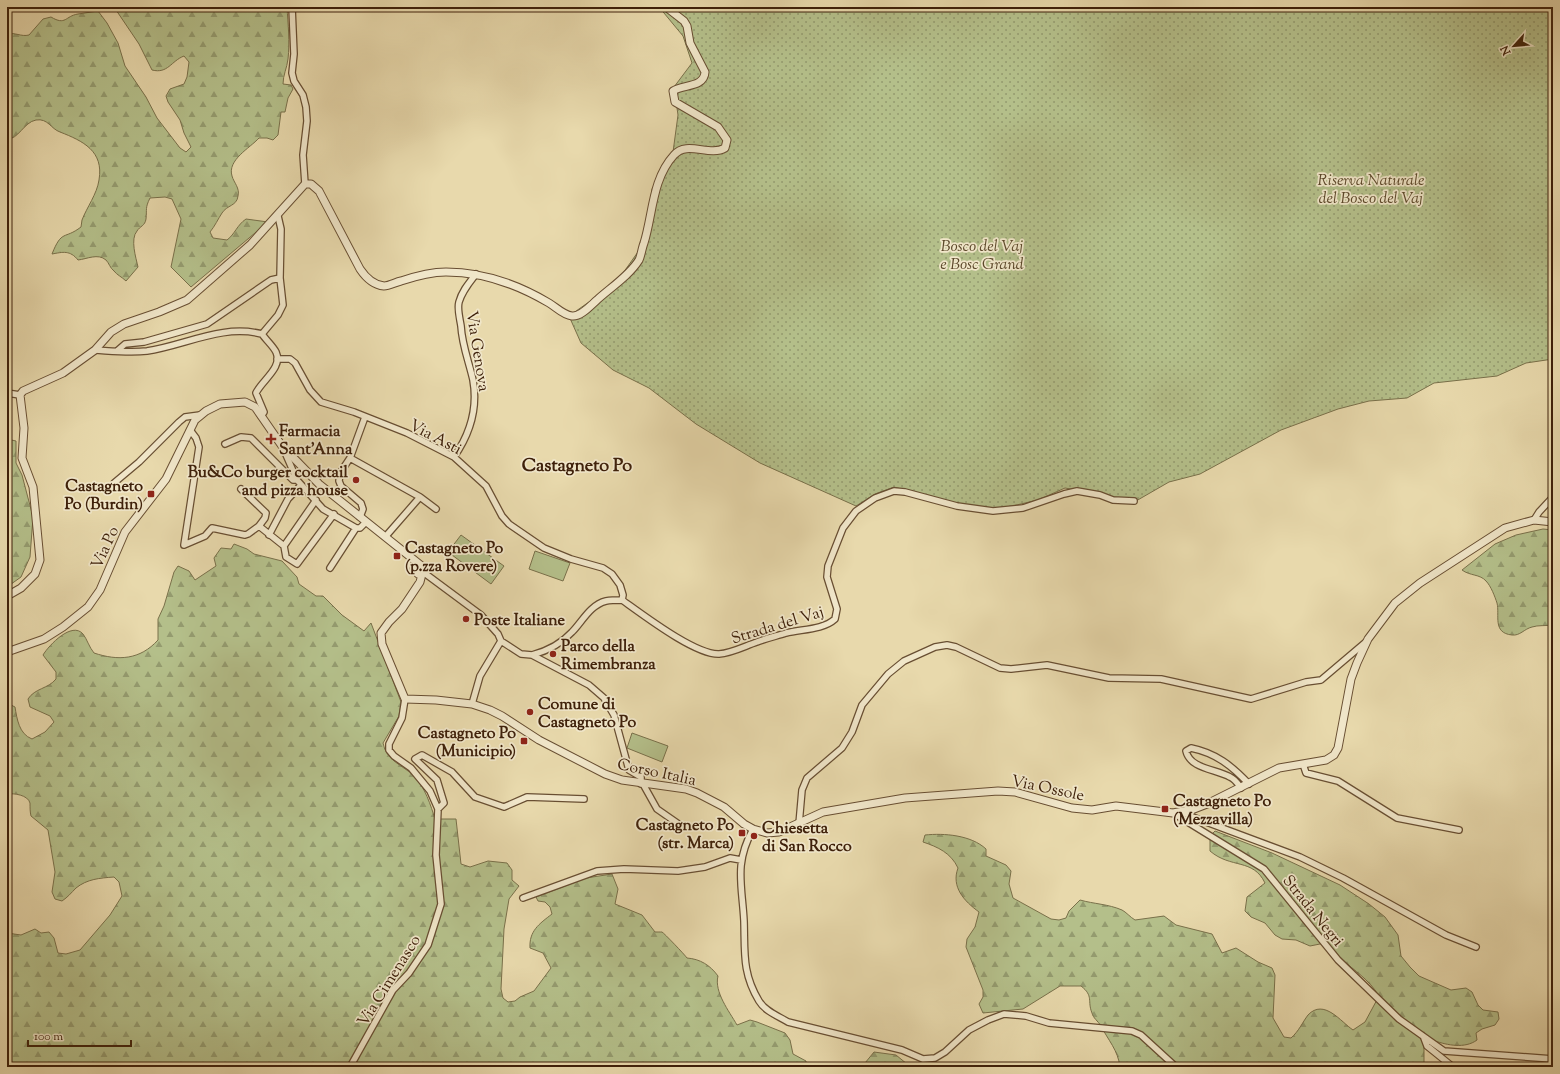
<svg xmlns="http://www.w3.org/2000/svg" width="1560" height="1074" font-family="'Sorts Mill Goudy',serif">
<style>
.grass{fill:url(#grass-dots);stroke:#79704a}
.forest{fill:url(#forest-firs);stroke:#79704a}
.garden{fill:#b4bf8a;stroke:#79704a}
.lines{fill:none;stroke-linecap:round;stroke-linejoin:round}
.minor-casing{stroke:#684e32;stroke-width:8}
.tertiary-casing{stroke:#684e32;stroke-width:9}
.minor{stroke:#f0e6c9;stroke-width:5.5}
.tertiary{stroke:#f0e6c9;stroke-width:7}
.poi-dot{fill:#8f2418;stroke:#f0e6c9;stroke-width:1.5}
.labels{text-anchor:middle;stroke-width:3.5;stroke-linejoin:round;paint-order:stroke}
.park-label{font-size:16px;font-style:italic;fill:#5c482a;stroke:#f0e6c9}
.street-label{font-size:16px;fill:#3e200a;stroke:#f0e6c9}
.poi-label{font-size:16px;font-weight:bold;fill:#3e200a;stroke:#f0e6c9;text-anchor:start}
.quarter-label{font-size:18px;font-weight:bold;fill:#3e200a;stroke:#f0e6c9}
</style>
<defs>
<pattern id="grass-dots" width="8" height="8" patternUnits="userSpaceOnUse"><rect width="8" height="8" fill="#b4bf8a"/><path d="M2 2h.1M6 6h.1" fill="none" stroke="#949b6f" stroke-width="1.8" stroke-linecap="round"/></pattern>
<pattern id="forest-firs" width="22" height="20" patternUnits="userSpaceOnUse"><rect width="22" height="20" fill="#b4bf8a"/><path d="M5 1l3.5 6h-7zM16 11l3.5 6h-7z" fill="#949b6f"/></pattern>
</defs>
<rect width="100%" height="100%" fill="#e8d9ac"/>
<filter id="stains"><feTurbulence type="fractalNoise" baseFrequency=".005" numOctaves="4"/><feColorMatrix values="0 0 0 0 .2 0 0 0 0 .09 0 0 0 0 .02 0 0 0 .5 -.17"/></filter>
<radialGradient id="worn" r=".72"><stop offset=".6" stop-color="#630" stop-opacity="0"/><stop offset="1" stop-color="#630" stop-opacity=".3"/></radialGradient>
<!-- grass -->
<path class="grass" d="M 659,7 L 1553,7 L 1553,359 L 1526,363 L 1497,376 L 1434,383 L 1407,398 L 1369,401 L 1338,409 L 1281,430 L 1200,474 L 1169,482 L 1136,501 L 1065,488 L 1038,500 L 995,510 L 954,503 L 894,487 L 875,494 L 856,506 L 760,463 L 696,424 L 649,388 L 613,370 L 581,343 L 569,316 L 596,297 L 621,276 L 640,249 L 648,222 L 652,189 L 673,152 L 678,115 L 674,87 L 692,63 L 683,36 Z"/>
<!-- forest -->
<path class="forest" d="M 114,7 L 287,7 C 288,24 290,42 288,59 C 287,68 283,75 283,84 L 291,85 L 293,89 L 288,98 L 285,112 L 281,112 L 278,135 L 273,140 L 267,138 L 259,138 C 250,148 227,160 232,176 C 234,183 240,188 238,196 C 237,206 227,205 222,213 C 218,219 215,226 210,232 L 213,238 L 227,240 C 235,234 237,225 246,219 L 268,222 L 191,287 L 171,267 L 181,219 L 172,199 L 165,197 L 150,198 C 145,208 147,209 146,219 C 145,226 140,226 137,231 C 130,239 136,258 138,267 L 126,281 C 122,277 117,275 114,271 C 110,268 109,263 106,260 C 98,253 87,259 78,260 C 70,250 63,252 52,254 C 62,229 64,240 81,227 L 82,220 C 87,207 97,194 99,180 C 104,151 83,141 60,132 C 51,129 48,118 36,120 C 24,122 18,140 7,139 L 7,34 C 15,32 21,37 29,35 L 43,19 L 51,17 C 66,26 65,16 78,14 C 85,13 91,12 98,11 L 107,23 L 118,43 L 125,66 L 146,97 L 157,118 L 180,148 L 186,152 L 191,147 L 184,133 L 180,120 L 168,102 L 166,96 L 170,89 L 184,84 L 187,77 L 189,62 L 184,56 C 171,61 168,74 152,70 L 139,44 Z
M 7,439 L 16,441 L 16,463 L 22,475 L 33,517 L 30,557 L 21,577 L 7,587 Z
M 1543,529 L 1553,530 L 1553,625 C 1546,626 1538,625 1532,627 C 1524,629 1520,636 1512,635 C 1492,633 1500,615 1497,603 C 1495,597 1491,586 1486,581 C 1480,574 1470,576 1462,570 L 1495,544 L 1516,535 Z
M 234,544 L 247,549 L 254,554 L 282,561 L 297,577 L 299,584 L 316,596 L 323,596 L 342,615 L 364,631 L 371,623 L 401,702 L 399,716 L 383,743 C 386,761 403,765 414,776 C 425,787 431,806 435,819 L 456,819 L 461,864 L 470,867 L 488,861 L 507,863 L 512,870 L 512,880 L 519,886 L 509,899 L 504,929 L 501,989 L 503,998 L 508,1002 L 515,1001 L 520,997 L 534,991 L 551,968 L 543,953 L 530,948 C 529,931 539,924 552,914 L 550,907 L 545,902 L 538,901 L 536,897 L 586,878 L 612,874 L 618,889 L 615,904 L 642,915 L 655,932 C 658,932 660,932 662,932 C 664,933 685,955 687,958 C 700,959 710,965 718,976 C 714,992 729,1011 737,1025 L 750,1020 L 757,1022 L 785,1033 L 790,1040 L 793,1054 L 806,1061 L 806,1067 L 7,1067 L 7,933 L 21,935 L 35,929 L 41,933 L 49,932 L 54,938 L 58,953 L 66,954 L 80,950 L 110,915 L 122,896 L 119,882 L 114,877 C 100,878 87,879 76,888 C 71,893 68,897 62,901 L 55,899 L 52,892 L 55,872 L 48,830 L 31,816 C 30,812 30,808 30,803 C 28,795 14,793 7,794 L 7,703 L 15,707 C 17,719 19,734 32,739 L 45,732 L 54,722 L 50,716 L 30,707 L 28,699 C 35,688 48,689 56,679 L 56,672 L 43,655 C 49,645 72,621 83,634 C 87,639 89,647 94,653 C 118,661 140,660 158,640 L 158,619 L 164,606 L 174,572 L 178,566 L 189,571 L 195,580 L 216,566 L 214,558 L 221,548 L 231,549 Z
M 1215,831 L 1272,853 L 1340,885 L 1369,904 L 1385,917 L 1398,935 L 1401,956 L 1410,967 L 1419,976 L 1451,990 L 1466,988 L 1472,992 L 1478,1005 L 1483,1010 L 1498,1012 L 1499,1019 L 1495,1025 L 1482,1029 L 1476,1033 L 1477,1040 C 1465,1049 1447,1045 1435,1041 L 1424,1047 L 1424,1067 L 1120,1067 C 1118,1050 1108,1040 1101,1026 C 1098,1021 1093,1018 1092,1013 C 1087,1001 1094,996 1081,986 L 1060,986 L 1023,1009 L 983,1013 L 979,1004 L 983,997 L 983,990 L 966,947 L 967,939 L 975,927 L 979,912 C 964,901 951,887 958,868 C 951,853 938,847 923,842 L 925,835 C 944,833 971,835 986,849 L 986,856 L 1006,865 L 1011,871 L 1009,884 L 1013,898 L 1051,919 L 1059,920 L 1066,918 L 1069,911 L 1080,900 C 1094,904 1108,904 1122,910 C 1126,912 1130,917 1135,920 L 1164,916 L 1176,925 L 1212,934 L 1222,953 L 1236,948 L 1258,962 L 1272,968 L 1275,975 L 1273,1018 L 1284,1037 L 1291,1038 C 1299,1031 1302,1023 1308,1015 C 1324,998 1341,1022 1353,1030 L 1365,1022 L 1379,996 C 1368,978 1355,972 1341,958 C 1335,952 1332,947 1325,943 L 1310,946 L 1296,940 L 1282,939 L 1275,935 L 1265,923 L 1251,917 L 1245,911 L 1247,897 L 1265,883 C 1253,858 1231,869 1210,851 L 1210,836 Z
M 874,1052 L 896,1055 L 907,1064 L 908,1067 L 858,1067 L 865,1063 Z"/>
<!-- garden -->
<path class="garden" d="M 461,535 L 504,566 L 491,584 L 448,552 Z
M 535,551 L 570,563 L 563,581 L 529,569 Z
M 632,733 L 668,746 L 662,762 L 627,748 Z"/>
<g class="lines">
<!-- minor casing -->
<g class="minor-casing">
<path id="minor" d="M 292,7 L 294,54 L 292,73 L 294,81 L 303,95 L 306,107 L 307,121 L 303,155 L 305,184
M 262,334 L 278,315 L 283,305 L 280,278 L 281,229 L 278,216
M 95,350 C 112,351 130,353 147,351 C 186,345 222,324 262,334
M 117,351 L 125,344 L 144,342 L 207,324 L 271,280 L 280,278
M 277,359 L 290,359 L 295,363 L 310,390 L 321,402 L 354,412 L 407,433 L 454,457 L 486,486 L 502,516 L 509,524 L 544,548 L 571,559 L 603,568 L 612,574 L 620,585 L 623,595 L 622,600
M 7,393 L 20,395
M 261,416 L 264,412 L 256,393 C 262,380 283,368 276,352 C 273,346 266,340 262,334
M 190,430 L 196,438 L 199,447 L 184,545 L 205,536 L 212,528 L 245,535 L 248,534 L 259,526 L 284,546 L 286,557 L 297,564 L 334,514
M 225,444 L 241,437 L 251,438 L 293,480 L 297,480
M 283,448 L 297,480 L 323,509 L 356,528 L 360,528 L 366,522
M 454,457 C 470,434 478,408 473,380 C 469,362 462,345 461,326 C 460,319 457,309 459,302 C 462,291 469,283 476,274
M 350,458 L 420,497 L 436,509
M 114,483 L 139,462 L 179,422 L 185,417 L 200,415
M 241,489 L 266,513 L 265,518 L 259,526
M 360,517 L 363,509 L 361,503 L 341,486 L 339,481 L 340,473 L 350,458 L 365,417
M 1534,520 L 1539,512 L 1553,497
M 269,535 L 288,499 L 301,485
M 386,536 L 420,497
M 284,546 L 316,500
M 330,568 L 356,528
M 423,572 L 481,615 L 498,634 L 501,641 L 521,654 L 532,655 L 589,685 L 604,698 L 614,715 L 629,770 L 641,777 L 641,784
M 622,600 C 642,614 695,655 719,654 C 732,653 745,646 757,642 C 767,638 777,636 786,633 C 802,629 823,630 835,619 L 837,609 L 827,577 L 828,566 L 843,528 L 856,511 L 875,498 L 894,491 L 905,492 L 957,506 L 993,511 L 1023,508 L 1064,494 L 1077,491 L 1100,495 L 1113,500 L 1134,501
M 532,655 C 547,651 561,644 572,632 C 582,622 590,605 606,601 C 611,600 617,600 622,600
M 472,704 L 480,676 L 501,641
M 1303,764 L 1306,773 L 1338,781 L 1397,818 L 1459,830
M 643,784 L 657,809 L 680,825
M 1241,788 C 1238,784 1235,779 1230,777 C 1216,769 1190,769 1186,751 L 1191,748 C 1216,753 1232,766 1249,784
M 438,809 L 444,803 L 437,780 L 415,759 L 422,755 L 452,772 L 475,797 L 504,807 L 527,797 L 584,799
M 1182,811 L 1190,816 L 1300,857 L 1343,878 L 1446,935 L 1476,947
M 1173,813 L 1264,869 L 1338,960 L 1399,1019 L 1444,1051 L 1553,1059
M 799,824 L 802,790 L 807,778 L 842,748 L 852,732 L 862,705 L 888,674 L 904,661 L 935,647 L 947,645 L 956,647 L 1000,668 L 1011,669 L 1047,665 L 1109,678 L 1161,679 L 1251,699 L 1306,682 L 1321,680 L 1367,641
M 753,829 C 734,864 742,884 744,921 C 745,952 742,973 759,1001 C 765,1011 778,1016 788,1022 L 902,1050 L 923,1059 L 935,1058 L 945,1052 L 969,1030 L 988,1020 L 1004,1014 L 1026,1016 L 1049,1023 L 1132,1031 L 1141,1035 L 1176,1067
M 523,898 L 597,871 L 624,869 L 678,871 L 705,867 L 730,858 L 741,860
M 1424,1038 L 1427,1046 L 1453,1067
M 350,1067 L 393,990 L 409,973 L 428,945 L 441,904 L 436,855 L 438,809 L 430,791 L 411,768 L 394,756 L 389,750 L 389,744 L 402,718 L 405,699"/>
</g>
<!-- tertiary casing -->
<g class="tertiary-casing">
<path id="tertiary" d="M 422,574 L 420,582 L 402,609 L 389,622 L 381,633 L 382,644 L 405,699 L 436,700 L 472,704 L 490,710 L 502,716 L 539,740 L 605,774 L 622,780 L 686,789 L 697,793 L 724,807 L 744,824 L 753,829 L 767,833 L 779,832 L 823,812 L 905,798 L 998,791 L 1015,792 L 1072,808 L 1092,810 L 1116,806 L 1173,813 L 1194,809 L 1207,804 L 1279,768 L 1326,760 L 1334,755 L 1338,748 L 1351,679 L 1357,663 L 1368,639 L 1395,603 L 1420,583 L 1505,528 L 1534,520 L 1553,522
M 7,596 L 21,588 L 35,574 L 40,560 L 33,487 L 22,458 L 24,428 L 20,395 L 23,391 L 63,373 L 95,350 L 111,332 L 124,324 L 159,312 L 187,300 L 250,245 L 305,184 L 311,184 L 319,191 L 360,269 C 366,278 373,285 384,286 C 389,286 396,282 401,281 C 416,276 430,272 446,272 C 483,272 517,284 549,303 C 556,307 563,315 572,316 C 581,317 591,305 597,300 C 610,288 629,276 639,260 C 641,256 642,248 644,243 C 653,214 652,179 674,155 C 687,140 709,157 725,148 L 727,140 L 718,127 L 675,102 L 673,91 C 683,84 704,88 705,72 L 690,43 L 687,26 L 684,21 L 666,7
M 7,652 L 44,639 L 63,627 L 88,607 L 100,590 L 125,532 L 166,479 L 195,420 L 206,411 L 220,404 L 245,402 L 255,407 L 282,446 L 319,484 L 423,567 L 423,572 L 418,574 L 414,569 L 416,566 L 420,565"/>
</g>
<!-- minor -->
<use href="#minor" class="minor"/>
<!-- tertiary -->
<use href="#tertiary" class="tertiary"/>
</g>
<!-- markers -->
<g class="poi-dot">
<path d="M269 433h4v4h4v4h-4v4h-4v-4h-4v-4h4z"/>
<circle cx="356" cy="480" r="4"/>
<rect x="147" y="490" width="8" height="8" rx="2"/>
<rect x="393" y="552" width="8" height="8" rx="2"/>
<circle cx="466" cy="619" r="4"/>
<circle cx="553" cy="654" r="4"/>
<circle cx="530" cy="712" r="4"/>
<rect x="520" y="737" width="8" height="8" rx="2"/>
<rect x="1161" y="805" width="8" height="8" rx="2"/>
<rect x="738" y="829" width="8" height="8" rx="2"/>
<circle cx="754" cy="836" r="4"/>
</g>
<g class="labels">
<!-- park labels -->
<g class="park-label">
<text x="1371" y="185">Riserva Naturale<tspan x="1371" dy="18">del Bosco del Vaj</tspan></text>
<text x="982" y="251">Bosco del Vaj<tspan x="982" dy="18">e Bosc Grand</tspan></text>
</g>
<!-- street labels -->
<g class="street-label">
<text transform="translate(479 351) rotate(81)" y="6">Via Genova</text>
<text transform="translate(436 436) rotate(28)" y="6">Via Asti</text>
<text transform="translate(104 547) rotate(-65)" y="6">Via Po</text>
<text transform="translate(777 624) rotate(-17)" y="6">Strada del Vaj</text>
<text transform="translate(657 771) rotate(12)" y="6">Corso Italia</text>
<text transform="translate(1048 787) rotate(12)" y="6">Via Ossole</text>
<text transform="translate(1314 910) rotate(51)" y="6">Strada Negri</text>
<text transform="translate(388 980) rotate(-58)" y="6">Via Cimenasco</text>
</g>
<!-- poi labels -->
<g class="poi-label">
<text x="279" y="436">Farmacia<tspan x="279" dy="18">Sant'Anna</tspan></text>
<text x="348" y="477" text-anchor="end">Bu&amp;Co burger cocktail<tspan x="348" dy="18">and pizza house</tspan></text>
<text x="143" y="491" text-anchor="end">Castagneto<tspan x="143" dy="18">Po (Burdin)</tspan></text>
<text x="405" y="553">Castagneto Po<tspan x="405" dy="18">(p.zza Rovere)</tspan></text>
<text x="474" y="625">Poste Italiane</text>
<text x="561" y="651">Parco della<tspan x="561" dy="18">Rimembranza</tspan></text>
<text x="538" y="709">Comune di<tspan x="538" dy="18">Castagneto Po</tspan></text>
<text x="516" y="738" text-anchor="end">Castagneto Po<tspan x="516" dy="18">(Municipio)</tspan></text>
<text x="1173" y="806">Castagneto Po<tspan x="1173" dy="18">(Mezzavilla)</tspan></text>
<text x="734" y="830" text-anchor="end">Castagneto Po<tspan x="734" dy="18">(str. Marca)</tspan></text>
<text x="762" y="833">Chiesetta<tspan x="762" dy="18">di San Rocco</tspan></text>
</g>
<!-- quarter labels -->
<g class="quarter-label">
<text x="577" y="471">Castagneto Po</text>
</g>
</g>
<!-- margin -->
<rect width="1560" height="1074" fill="none" stroke="#e8d9ac" stroke-width="24"/>
<rect x="8" y="8" width="1544" height="1058" fill="none" stroke="#3e200a" stroke-width="2"/>
<rect x="12" y="12" width="1536" height="1050" fill="none" stroke="#3e200a"/>
<!-- north arrow -->
<g transform="translate(1514 46) rotate(243)" stroke="#f0e6c9" stroke-width="3" paint-order="stroke">
<path d="M0-3L7 15L0 10L-7 15Z" fill="#3e200a"/>
<text y="-6" font-size="11" font-weight="bold" text-anchor="middle" fill="#3e200a">N</text>
</g>
<!-- scale -->
<path d="M28 1040v6h103v-6" fill="none" stroke="#3e200a" stroke-width="2"/>
<text x="34" y="1040" font-size="12" fill="#3e200a" stroke="#f0e6c9" stroke-width="3" paint-order="stroke">100 m</text>
<rect width="100%" height="100%" filter="url(#stains)"/>
<rect width="100%" height="100%" fill="url(#worn)"/>
</svg>
